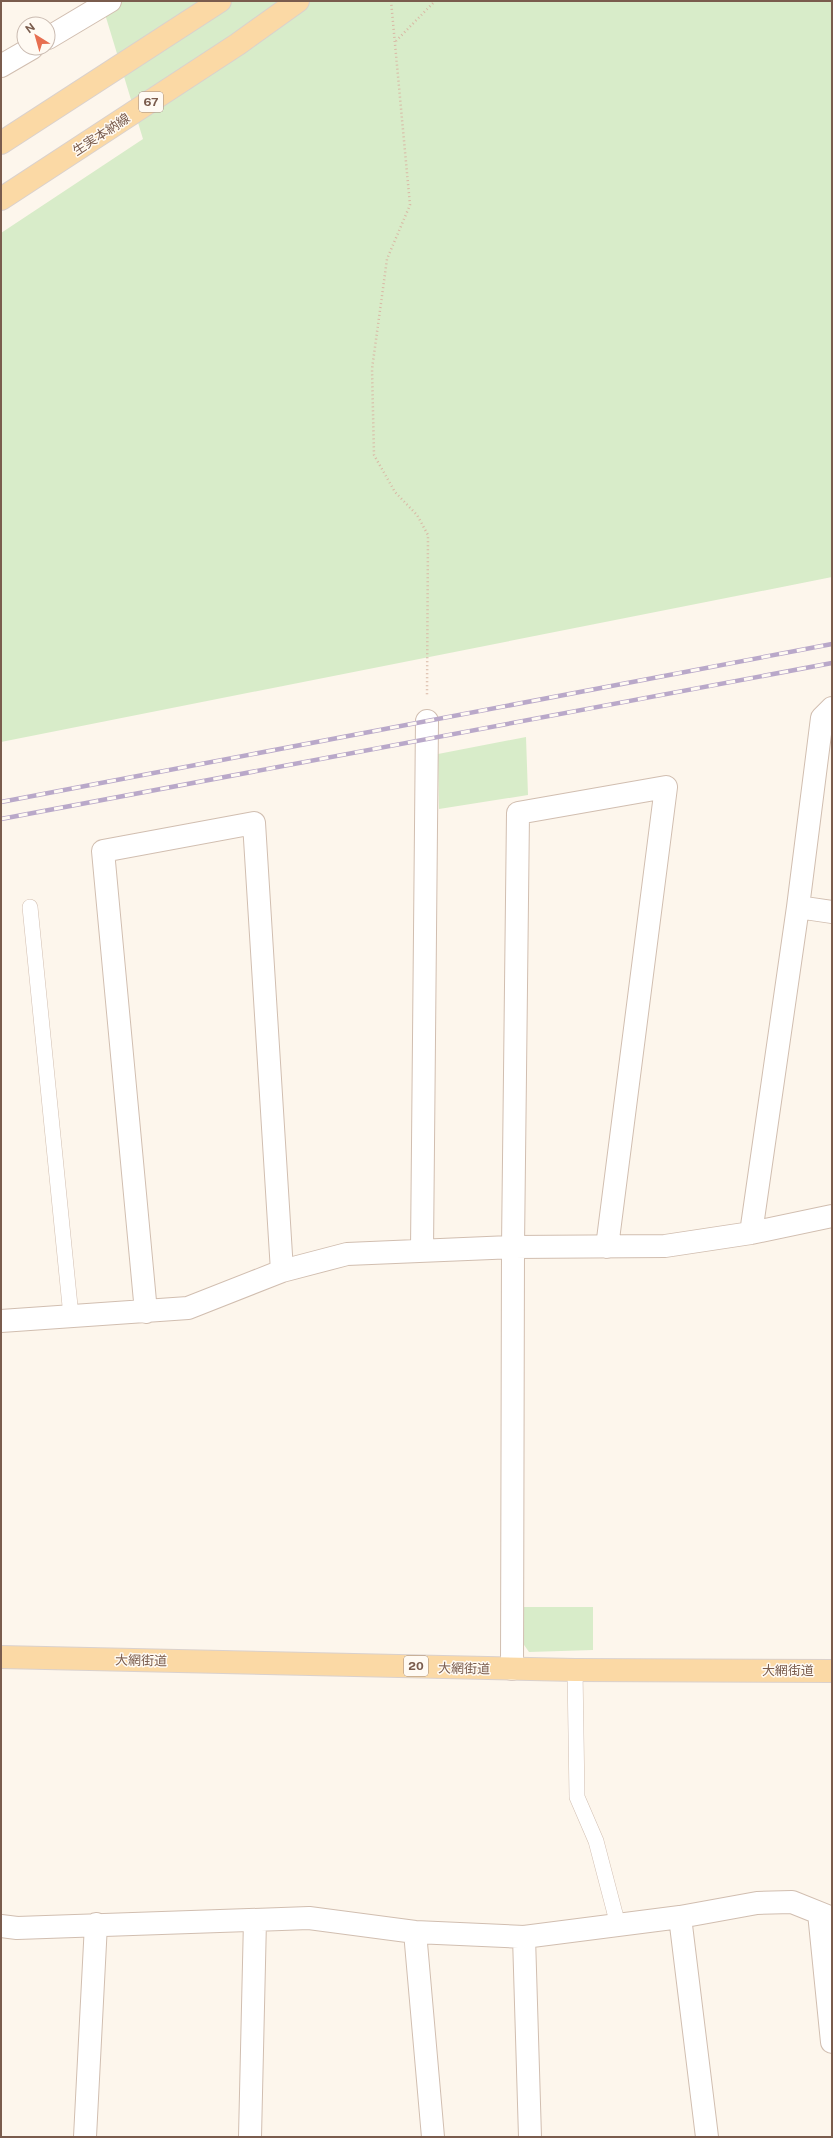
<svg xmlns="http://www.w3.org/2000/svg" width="833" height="2138" font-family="'Public Sans','Noto Sans JP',sans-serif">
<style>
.green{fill:#d8ecc9}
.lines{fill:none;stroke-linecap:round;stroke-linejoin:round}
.service-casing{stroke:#d1beb0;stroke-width:16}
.minor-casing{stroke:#d1beb0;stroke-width:24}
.primary-casing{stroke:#dad1cd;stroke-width:24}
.path{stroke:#d9b8a5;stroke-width:2.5;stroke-dasharray:1 3;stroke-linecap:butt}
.service{stroke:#fff;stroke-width:15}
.minor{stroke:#fff;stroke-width:22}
.primary{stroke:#fbd9a5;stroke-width:22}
.rail-casing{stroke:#b9a8c9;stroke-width:4.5}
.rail{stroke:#fffaf3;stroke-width:3;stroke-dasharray:9;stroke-linecap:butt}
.labels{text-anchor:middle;stroke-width:3;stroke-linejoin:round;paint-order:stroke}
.shield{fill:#fffaf3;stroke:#a28b7f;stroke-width:1}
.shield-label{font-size:12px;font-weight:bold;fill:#7a5c4d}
.street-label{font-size:13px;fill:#7a5c4d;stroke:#fffaf3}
</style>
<rect width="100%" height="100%" fill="#fdf6ec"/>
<!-- green -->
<path class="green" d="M 101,1 L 832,1 L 832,577 L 1,742 L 1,233 L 143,139 Z
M 526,737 L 528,795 L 439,809 L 438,754 Z
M 522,1607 L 593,1607 L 593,1650 L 529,1652 L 522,1642 Z"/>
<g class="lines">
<!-- service casing -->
<g class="service-casing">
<path id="service" d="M 30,907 L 71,1316
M 575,1670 L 577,1797 L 596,1841 L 618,1925"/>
</g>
<!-- minor casing -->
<g class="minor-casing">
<path id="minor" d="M 48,38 L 110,1
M 1,66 L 32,48
M 798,907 L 832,912
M 751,1233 L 798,907 L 822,718 L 832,708
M 422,1250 L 427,721
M 146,1312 L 103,851 L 254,823 L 282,1271
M 1,1321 L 188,1308 L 282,1271 L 347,1254 L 513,1247 L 665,1246 L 751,1233 L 832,1216
M 512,1669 L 513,1247 L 518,813 L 666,787 L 607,1247
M 819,1913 L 832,2042
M 680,1917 L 707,2137
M 1,1926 L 17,1928 L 309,1918 L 415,1932 L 524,1937 L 680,1917 L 757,1903 L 792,1902 L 832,1918
M 415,1932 L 433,2137
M 524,1937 L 530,2137
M 85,2137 L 96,1924
M 250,2137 L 255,1920"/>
</g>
<!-- primary casing -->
<g class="primary-casing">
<path id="primary" d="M 1,143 L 220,1
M 1,199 L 238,44 L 298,1
M 1,1657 L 575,1670 L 832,1671"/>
</g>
<!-- path -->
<path class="path" d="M 391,1 L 410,205 L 387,259 L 372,369 L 374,455 L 395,492 L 417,515 L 428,535 L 427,695
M 396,41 L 435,1"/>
<!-- service -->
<use href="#service" class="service"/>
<!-- minor -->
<use href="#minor" class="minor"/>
<!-- primary -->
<use href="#primary" class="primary"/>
<!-- rail casing -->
<g class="rail-casing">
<path id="rail" d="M 1,802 L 832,644
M 1,819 L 832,663"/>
</g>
<!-- rail -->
<use href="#rail" class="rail"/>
</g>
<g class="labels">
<!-- shield labels -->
<g class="shield">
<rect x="139" y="92" width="24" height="20" rx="3"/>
<rect x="404" y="1656" width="24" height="20" rx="3"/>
</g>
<g class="shield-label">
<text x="151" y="106">67</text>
<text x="416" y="1670">20</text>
</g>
<!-- street labels -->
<g class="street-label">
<text transform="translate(101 134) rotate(-33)" y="5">生実本納線</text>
<text transform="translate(141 1660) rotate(1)" y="5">大網街道</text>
<text transform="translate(464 1668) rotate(1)" y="5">大網街道</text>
<text x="788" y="1675">大網街道</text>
</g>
</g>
<!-- border -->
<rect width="833" height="2138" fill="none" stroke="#7a5c4d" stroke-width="4"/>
<!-- north arrow -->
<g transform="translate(36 36) rotate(323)"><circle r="19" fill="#fffaf3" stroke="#cabbb1"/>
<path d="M0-3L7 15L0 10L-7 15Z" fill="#e76f51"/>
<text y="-6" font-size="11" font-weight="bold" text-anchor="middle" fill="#7a5c4d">N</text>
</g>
</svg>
